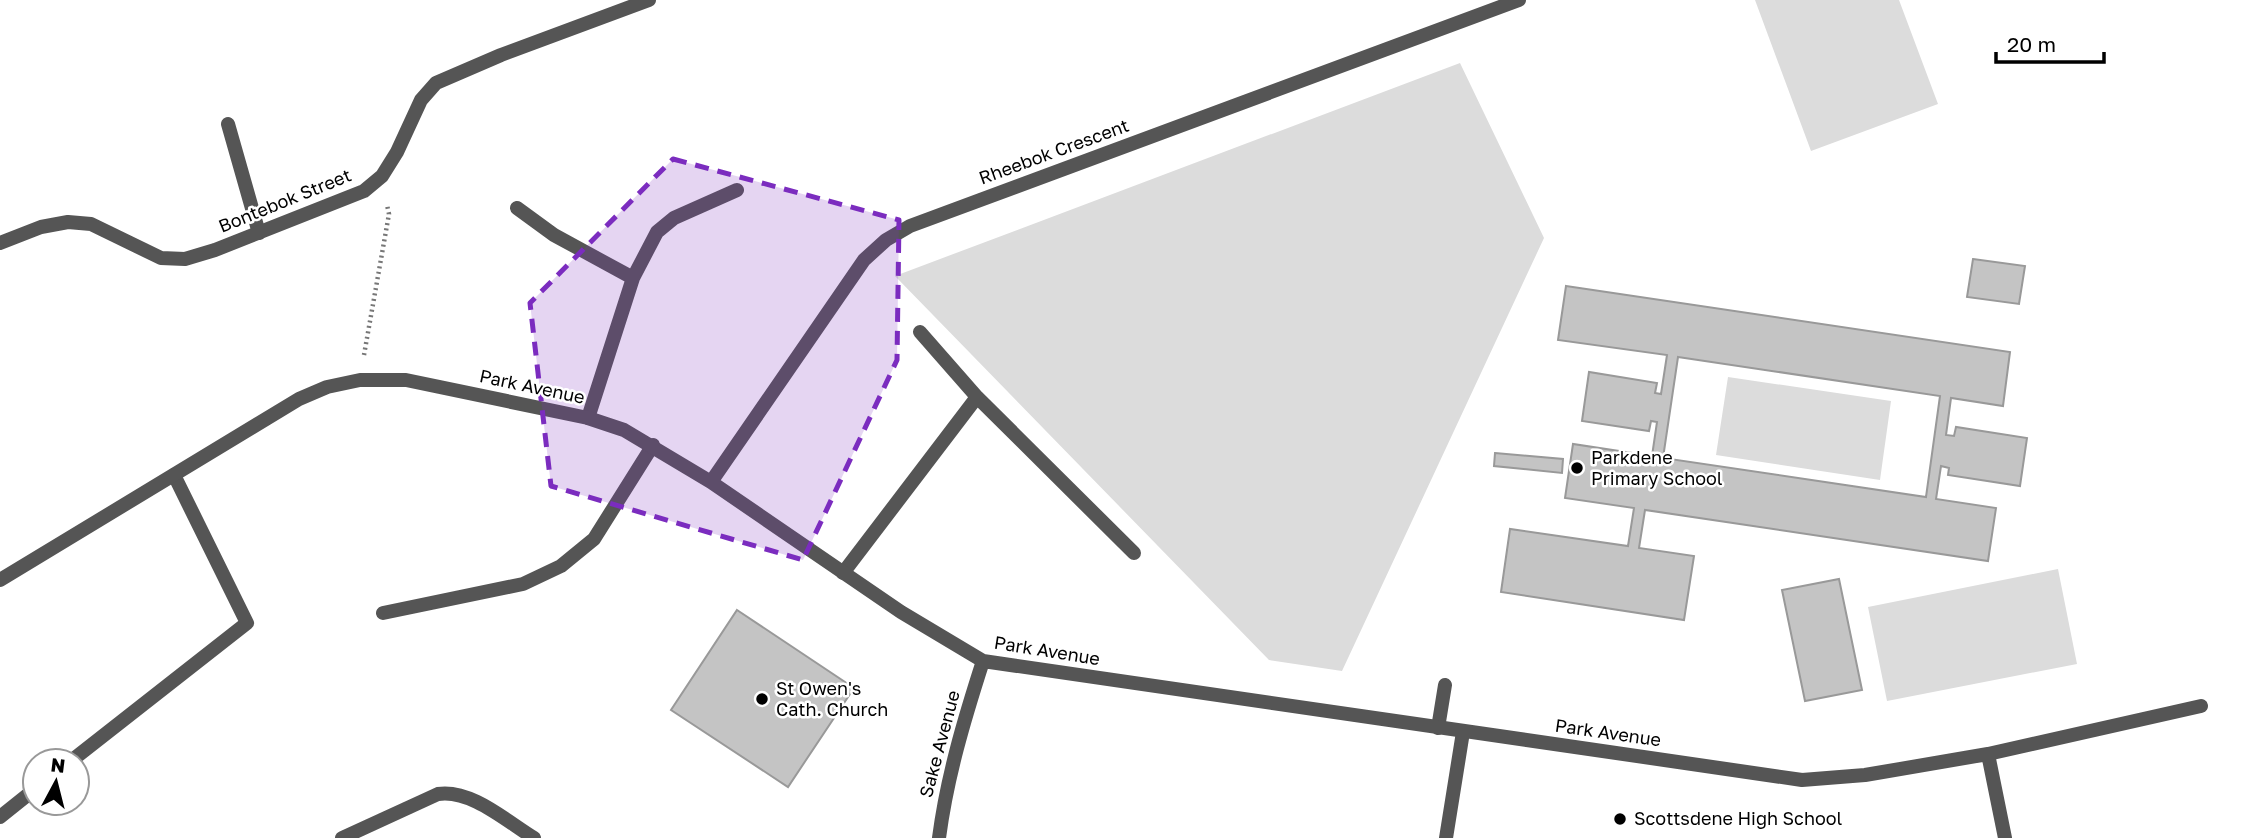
<svg xmlns="http://www.w3.org/2000/svg" width="2241" height="838" font-family="'Golos Text',sans-serif">
<style>
.green{fill:#dcdcdc}
.building{fill:#c4c4c4;stroke:#999;stroke-width:2;fill-rule:evenodd}
.lines{fill:none;stroke-linecap:round;stroke-linejoin:round}
.path{stroke:#777;stroke-width:4.5;stroke-dasharray:2 3.5;stroke-linecap:butt}
.lane{stroke:#555;stroke-width:14}
.street{stroke:#555;stroke-width:14}
.marked{fill:#7b2cbf;fill-opacity:0.2;stroke:#7b2cbf;stroke-width:5;stroke-dasharray:14 9;stroke-linejoin:round}
.poi-dot{fill:#000;stroke:#fff;stroke-width:2.5}
.labels{text-anchor:middle;stroke-width:5;stroke-linejoin:round;paint-order:stroke}
.street-label{font-size:18px;fill:#000;stroke:#fff}
.poi-label{font-size:18px;fill:#000;stroke:#fff;text-anchor:start}
</style>
<rect width="100%" height="100%" fill="#fff"/>
<!-- green -->
<path class="green" d="M 1755,0 L 1899,0 L 1938,104 L 1811,151 Z
M 1460,63 L 1544,238 L 1342,671 L 1269,660 L 895,276 Z
M 1728,377 L 1891,401 L 1880,480 L 1716,455 Z
M 2058,569 L 2077,664 L 1887,701 L 1868,607 Z"/>
<!-- building -->
<path class="building" d="M 1973,259 L 2025,266 L 2019,304 L 1967,297 Z
M 1566,286 L 2010,352 L 2003,406 L 1951,398 L 1946,435 L 1954,436 L 1956,427 L 2027,438 L 2020,486 L 1948,475 L 1949,468 L 1941,466 L 1936,499 L 1996,508 L 1988,561 L 1645,510 L 1639,548 L 1694,556 L 1684,620 L 1501,592 L 1510,529 L 1628,546 L 1634,508 L 1565,498 L 1573,444 L 1652,456 L 1657,422 L 1651,421 L 1649,431 L 1582,421 L 1589,372 L 1657,383 L 1655,393 L 1661,394 L 1667,355 L 1558,340 ZM 1678,357 L 1940,396 L 1926,497 L 1663,458 Z
M 1495,453 L 1563,459 L 1562,473 L 1494,466 Z
M 1839,579 L 1862,690 L 1805,701 L 1782,590 Z
M 737,610 L 854,688 L 788,787 L 671,710 Z"/>
<g class="lines">
<!-- path -->
<path class="path" d="M 364,355 L 389,214 L 387,205"/>
<!-- lane -->
<path class="lane" d="M 228,124 L 259,233
M 517,208 L 554,235 L 633,278
M 920,332 L 977,397
M 588,418 L 633,278 L 657,232 L 674,218 L 737,190
M 843,573 L 977,397 L 1134,553
M 383,613 L 523,584 L 561,566 L 594,539 L 653,445
M 1438,728 L 1445,685
M 71,761 L 247,623 L 174,475
M 0,817 L 35,789"/>
<!-- street -->
<path class="street" d="M 0,243 L 41,227 L 68,222 L 91,224 L 161,258 L 185,259 L 215,250 L 364,191 L 382,176 L 397,152 L 421,100 L 436,83 L 501,55 L 649,0
M 711,482 L 864,260 L 886,240 L 910,226 L 1519,0
M 0,580 L 299,399 L 327,387 L 360,380 L 406,380 L 588,418 L 624,430 L 711,482 L 901,612 L 983,661 L 1802,780 L 1865,775 L 1988,754 L 2201,706
M 1988,754 L 2005,838
M 342,838 L 438,794 C 471,789 506,821 534,838
M 939,838 C 947,777 964,720 983,661
M 1446,838 L 1463,732"/>
</g>
<!-- marked area -->
<path class="marked" d="M 673,159 L 899,220 L 897,360 L 803,560 L 551,486 L 530,303 Z"/>
<!-- markers -->
<g class="poi-dot">
<circle cx="1577" cy="468" r="7"/>
<circle cx="762" cy="699" r="7"/>
<circle cx="1620" cy="819" r="7"/>
</g>
<g class="labels">
<!-- street labels -->
<g class="street-label">
<text transform="translate(1054 152) rotate(-20)" y="6">Rheebok Crescent</text>
<text transform="translate(285 201) rotate(-22)" y="6">Bontebok Street</text>
<text transform="translate(532 387) rotate(12)" y="6">Park Avenue</text>
<text transform="translate(1047 651) rotate(9)" y="6">Park Avenue</text>
<text transform="translate(1608 733) rotate(8)" y="6">Park Avenue</text>
<text transform="translate(940 744) rotate(-75)" y="6">Sake Avenue</text>
</g>
<!-- poi labels -->
<g class="poi-label">
<text x="1591" y="464">Parkdene<tspan x="1591" dy="21">Primary School</tspan></text>
<text x="776" y="695">St Owen's<tspan x="776" dy="21">Cath. Church</tspan></text>
<text x="1634" y="825">Scottsdene High School</text>
</g>
</g>
<!-- north arrow -->
<g transform="translate(56 782) rotate(7)"><circle r="33" fill="#ffffff" stroke="#999999" stroke-width="2"/>
<path d="M0-5L12 26L0 18L-12 26Z" fill="#000000"/>
<text y="-10" font-size="19" font-weight="bold" text-anchor="middle" fill="#000000">N</text>
</g>
<!-- scale -->
<path d="M1996 52v10h108v-10" fill="none" stroke="#000000" stroke-width="3.5"/>
<text x="2007" y="52" font-size="21" fill="#000000" stroke="#ffffff" stroke-width="5" paint-order="stroke">20 m</text>
</svg>
